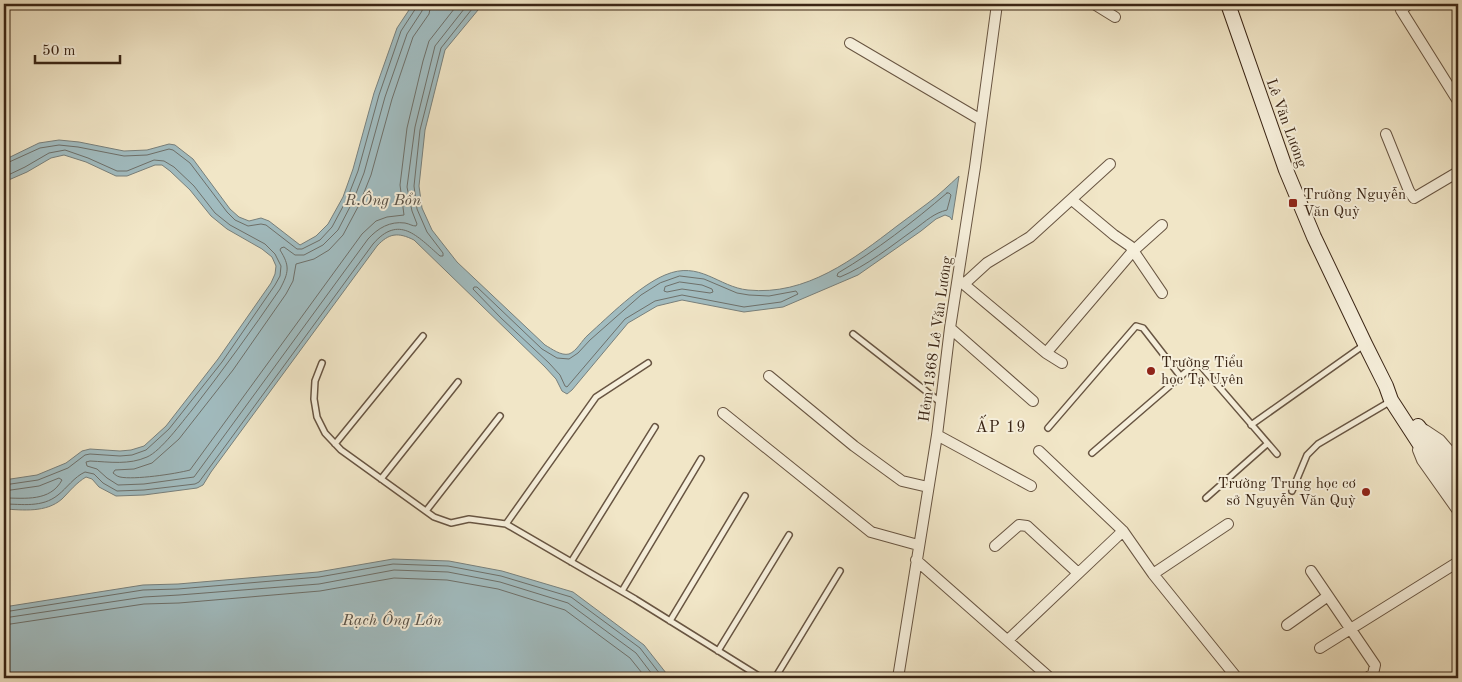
<svg xmlns="http://www.w3.org/2000/svg" width="1462" height="682" font-family="'Old Standard TT',serif">
<style>
.water{fill:#a1bcc0;stroke:#78807c}
.lines{fill:none;stroke-linecap:round;stroke-linejoin:round}
.shore{stroke:#6e706a;stroke-width:1}
.lane-casing{stroke:#685542;stroke-width:8}
.street-casing{stroke:#685542;stroke-width:12}
.secondary-casing{stroke:#3a2515;stroke-width:16}
.lane{stroke:#f6efdb;stroke-width:5}
.street{stroke:#f6efdb;stroke-width:10}
.secondary{stroke:#f6efdb;stroke-width:14}
.poi-dot{fill:#8f2418;stroke:#f6efdb;stroke-width:2}
.labels{text-anchor:middle;stroke-width:4;stroke-linejoin:round;paint-order:stroke}
.street-label{font-size:15px;fill:#3a2515;stroke:#f6efdb}
.poi-label{font-size:15px;fill:#3a2515;stroke:#f6efdb;text-anchor:start}
.water-label{font-size:16px;font-style:italic;fill:#595248;stroke:#f6efdb}
.neighbourhood-label{font-size:16px;letter-spacing:1px;fill:#3a2515;stroke:#f6efdb}
</style>
<rect width="100%" height="100%" fill="#f1e6c7"/>
<filter id="stains"><feTurbulence type="fractalNoise" baseFrequency=".004" numOctaves="4"/><feColorMatrix values="0 0 0 0 .2 0 0 0 0 .09 0 0 0 0 .02 0 0 0 .5 -.17"/></filter>
<radialGradient id="worn" r=".72"><stop offset=".6" stop-color="#630" stop-opacity="0"/><stop offset="1" stop-color="#630" stop-opacity=".3"/></radialGradient>
<!-- water -->
<path class="water" d="M 413,4 L 483,4 L 445,50 L 425,130 L 419,186 L 422,208 L 432,230 L 457,262 L 545,345 C 552,349 561,356 569,354 C 577,351 582,340 588,335 C 609,316 639,286 665,275 C 700,260 718,287 748,290 C 806,296 854,259 897,226 C 907,218 918,211 928,203 C 939,195 949,185 959,176 L 952,220 L 950,217 L 945,215 L 936,219 L 921,231 L 858,275 L 783,307 L 744,312 L 682,300 L 657,306 L 628,323 L 572,390 L 567,394 L 562,391 L 556,379 L 545,367 L 414,240 C 398,232 389,233 377,246 L 211,472 L 203,485 L 197,488 L 144,495 L 116,496 L 99,487 L 92,479 L 86,477 C 76,483 70,491 62,499 C 46,513 23,510 4,509 L 4,480 L 37,475 L 66,463 L 82,451 L 90,449 L 120,451 L 131,450 L 144,446 L 166,426 L 218,359 L 271,283 L 275,274 L 276,266 L 272,257 L 262,249 L 227,229 L 211,216 L 190,190 L 170,171 L 162,165 L 155,165 L 127,176 L 116,176 L 86,162 L 64,155 L 51,158 L 27,172 L 4,182 L 4,160 L 39,143 L 59,140 L 79,142 L 124,151 L 147,150 L 169,144 L 175,145 L 193,159 L 230,209 L 239,217 L 249,221 L 261,218 L 269,221 L 300,245 L 316,236 L 328,224 L 343,197 L 353,169 L 374,93 L 397,28 Z
M 393,559 L 449,561 L 502,571 L 573,592 L 644,645 L 670,678 L 4,678 L 4,607 L 143,585 L 178,584 L 318,572 Z"/>
<g class="lines">
<!-- shore -->
<path class="shore" d="M 423,4 L 422,11 L 407,34 L 385,97 L 364,173 L 353,201 L 338,230 L 323,245 L 304,255 L 295,255 L 284,247 L 281,248 L 280,250 C 290,266 289,272 280,289 C 252,330 223,370 192,410 C 182,422 161,451 147,457 C 129,465 110,462 90,461 L 86,462 L 87,466 L 97,469 L 107,478 L 118,485 L 144,484 L 194,477 L 368,239 C 378,228 390,221 405,223 C 410,224 412,226 416,226 L 417,224 L 412,211 L 407,187 L 415,127 L 435,46 L 468,4
M 431,4 L 429,14 L 413,37 L 392,99 L 371,175 L 359,205 L 343,235 L 329,250 L 314,259 L 296,264 L 293,281 L 286,294 L 233,370 L 179,439 L 152,463 L 134,469 L 115,470 L 113,473 C 116,475 116,476 120,477 C 134,480 175,474 190,470 L 362,234 L 376,221 L 387,217 L 404,215 L 400,185 L 407,128 L 423,61 L 429,41 L 458,4
M 4,164 L 7,163 L 40,148 L 59,145 L 78,147 L 124,156 L 147,155 L 169,149 L 173,150 L 190,163 L 227,212 L 235,220 L 248,226 L 261,224 L 266,225 L 297,249 L 302,249 L 320,240 L 332,227 L 347,199 L 358,171 L 379,95 L 401,31 L 416,8 L 417,4
M 4,177 L 25,167 L 49,153 L 65,150 L 88,158 L 117,171 L 127,171 L 154,160 L 164,161 L 174,167 L 194,186 L 215,213 L 230,225 L 265,244 L 275,254 L 281,266 L 280,276 L 275,285 L 222,362 L 169,429 L 146,450 L 132,455 L 120,456 L 90,454 L 85,455 L 68,468 L 38,480 L 4,485
M 947,193 L 949,193 L 951,195 L 947,210 C 934,213 926,221 915,229 C 891,246 867,266 840,277 L 837,276 L 838,273 C 877,250 913,222 947,193 Z
M 680,276 L 704,279 L 737,293 L 749,295 L 769,296 L 796,291 L 798,294 L 781,302 L 744,307 L 682,295 L 655,301 L 625,319 L 567,387 L 565,386 L 560,375 L 549,363 L 501,318 L 473,289 L 474,287 L 477,287 L 542,349 L 557,358 L 569,359 L 578,353 L 590,340 L 641,295 L 660,283 Z
M 680,282 L 702,285 L 712,289 L 713,292 L 710,293 L 682,289 L 667,292 L 664,291 L 665,287 Z
M 4,491 L 39,486 L 59,478 L 62,480 C 50,502 25,498 4,498
M 4,504 C 22,504 42,508 58,495 C 67,488 74,477 85,472 L 94,474 L 103,483 L 117,491 L 144,490 L 195,484 L 199,482 L 373,244 C 399,214 417,236 440,256 L 443,256 L 443,253 L 427,232 L 417,209 L 414,186 L 420,130 L 441,48 L 476,4
M 4,612 L 143,590 L 178,589 L 319,577 L 393,564 L 448,566 L 501,576 L 571,597 L 640,648 L 663,678
M 4,618 L 144,597 L 179,595 L 319,584 L 394,570 L 448,572 L 500,582 L 568,603 L 636,653 L 655,678
M 4,625 L 144,604 L 179,603 L 320,591 L 394,578 L 447,580 L 498,589 L 565,610 L 630,658 L 646,678"/>
<!-- lane casing -->
<g class="lane-casing">
<path id="lane" d="M 853,334 L 940,402
M 322,363 L 315,381 L 314,399 L 317,417 L 325,433 L 341,450 L 434,517 L 451,523 L 469,519 L 506,524 L 635,599 L 762,678
M 1251,425 L 1364,345
M 1048,428 L 1136,326 L 1143,328 L 1181,377
M 335,444 L 423,336
M 1092,453 L 1195,364 L 1201,366 L 1277,454
M 381,479 L 458,382
M 1292,491 L 1307,455 L 1318,444 L 1391,401
M 1206,498 L 1267,444
M 426,511 L 500,416
M 506,524 L 596,397 L 648,363
M 571,562 L 655,427
M 622,591 L 701,459
M 670,621 L 745,496
M 718,651 L 789,535
M 775,678 L 840,571"/>
</g>
<!-- street casing -->
<g class="street-casing">
<path id="street" d="M 1094,4 L 1115,17
M 1409,4 L 1401,10 L 1458,101
M 850,43 L 981,120
M 1386,134 L 1409,191 L 1414,198 L 1458,172
M 1072,200 L 1114,235 L 1130,246 L 1162,293
M 960,281 L 1046,353 L 1062,363
M 964,284 L 987,263 L 1030,237 L 1110,164
M 950,328 L 1033,401
M 1046,353 L 1133,251 L 1162,225
M 769,376 L 854,446 L 902,481 L 928,487
M 723,413 L 871,532 L 918,545
M 1425,430 L 1440,440 L 1458,461
M 937,435 L 1031,486
M 1418,450 L 1422,460 L 1458,511
M 1039,451 L 1123,531 L 1153,574 L 1237,678
M 995,546 L 1019,525 L 1027,526 L 1078,573
M 916,560 L 1050,678
M 1311,571 L 1375,665 L 1373,674 L 1367,678
M 1153,574 L 1228,524
M 1287,625 L 1328,596
M 1008,640 L 1123,531
M 1320,648 L 1458,562
M 898,678 L 937,435 L 950,328 L 975,167 L 997,4"/>
</g>
<!-- secondary casing -->
<g class="secondary-casing">
<path id="secondary" d="M 1228,4 L 1286,170 L 1314,237 L 1365,344 L 1386,386 L 1391,400 L 1428,457 L 1458,491
M 1418,426 L 1458,477"/>
</g>
<!-- lane -->
<use href="#lane" class="lane"/>
<!-- street -->
<use href="#street" class="street"/>
<!-- secondary -->
<use href="#secondary" class="secondary"/>
</g>
<!-- markers -->
<g class="poi-dot">
<rect x="1288" y="198" width="10" height="10" rx="2.5"/>
<circle cx="1151" cy="371" r="5"/>
<circle cx="1366" cy="492" r="5"/>
</g>
<g class="labels">
<!-- street labels -->
<g class="street-label">
<text transform="translate(1287 123) rotate(70)" y="5">Lê Văn Lương</text>
<text transform="translate(935 339) rotate(-82)" y="5">Hẻm 1368 Lê Văn Lương</text>
</g>
<!-- poi labels -->
<g class="poi-label">
<text x="1303" y="199">Trường Nguyễn<tspan x="1303" dy="17">Văn Quỳ</tspan></text>
<text x="1161" y="367">Trường Tiểu<tspan x="1161" dy="17">học Tạ Uyên</tspan></text>
<text x="1356" y="488" text-anchor="end">Trường Trung học cơ<tspan x="1356" dy="17">sở Nguyễn Văn Quỳ</tspan></text>
</g>
<!-- water labels -->
<g class="water-label">
<text x="383" y="205">R.Ông Bổn</text>
<text x="392" y="625">Rạch Ông Lớn</text>
</g>
<!-- neighbourhood labels -->
<g class="neighbourhood-label">
<text x="1001" y="432">ẤP 19</text>
</g>
</g>
<!-- margin -->
<rect width="1462" height="682" fill="none" stroke="#f1e6c7" stroke-width="20"/>
<rect x="5" y="5" width="1452" height="672" fill="none" stroke="#3a2515" stroke-width="2.5"/>
<rect x="10" y="10" width="1442" height="662" fill="none" stroke="#3a2515"/>
<!-- scale -->
<path d="M35 55v8h85v-8" fill="none" stroke="#3a2515" stroke-width="2.5"/>
<text x="42" y="55" font-size="15" fill="#3a2515" stroke="#f6efdb" stroke-width="4" paint-order="stroke">50 m</text>
<rect width="100%" height="100%" filter="url(#stains)"/>
<rect width="100%" height="100%" fill="url(#worn)"/>
</svg>
